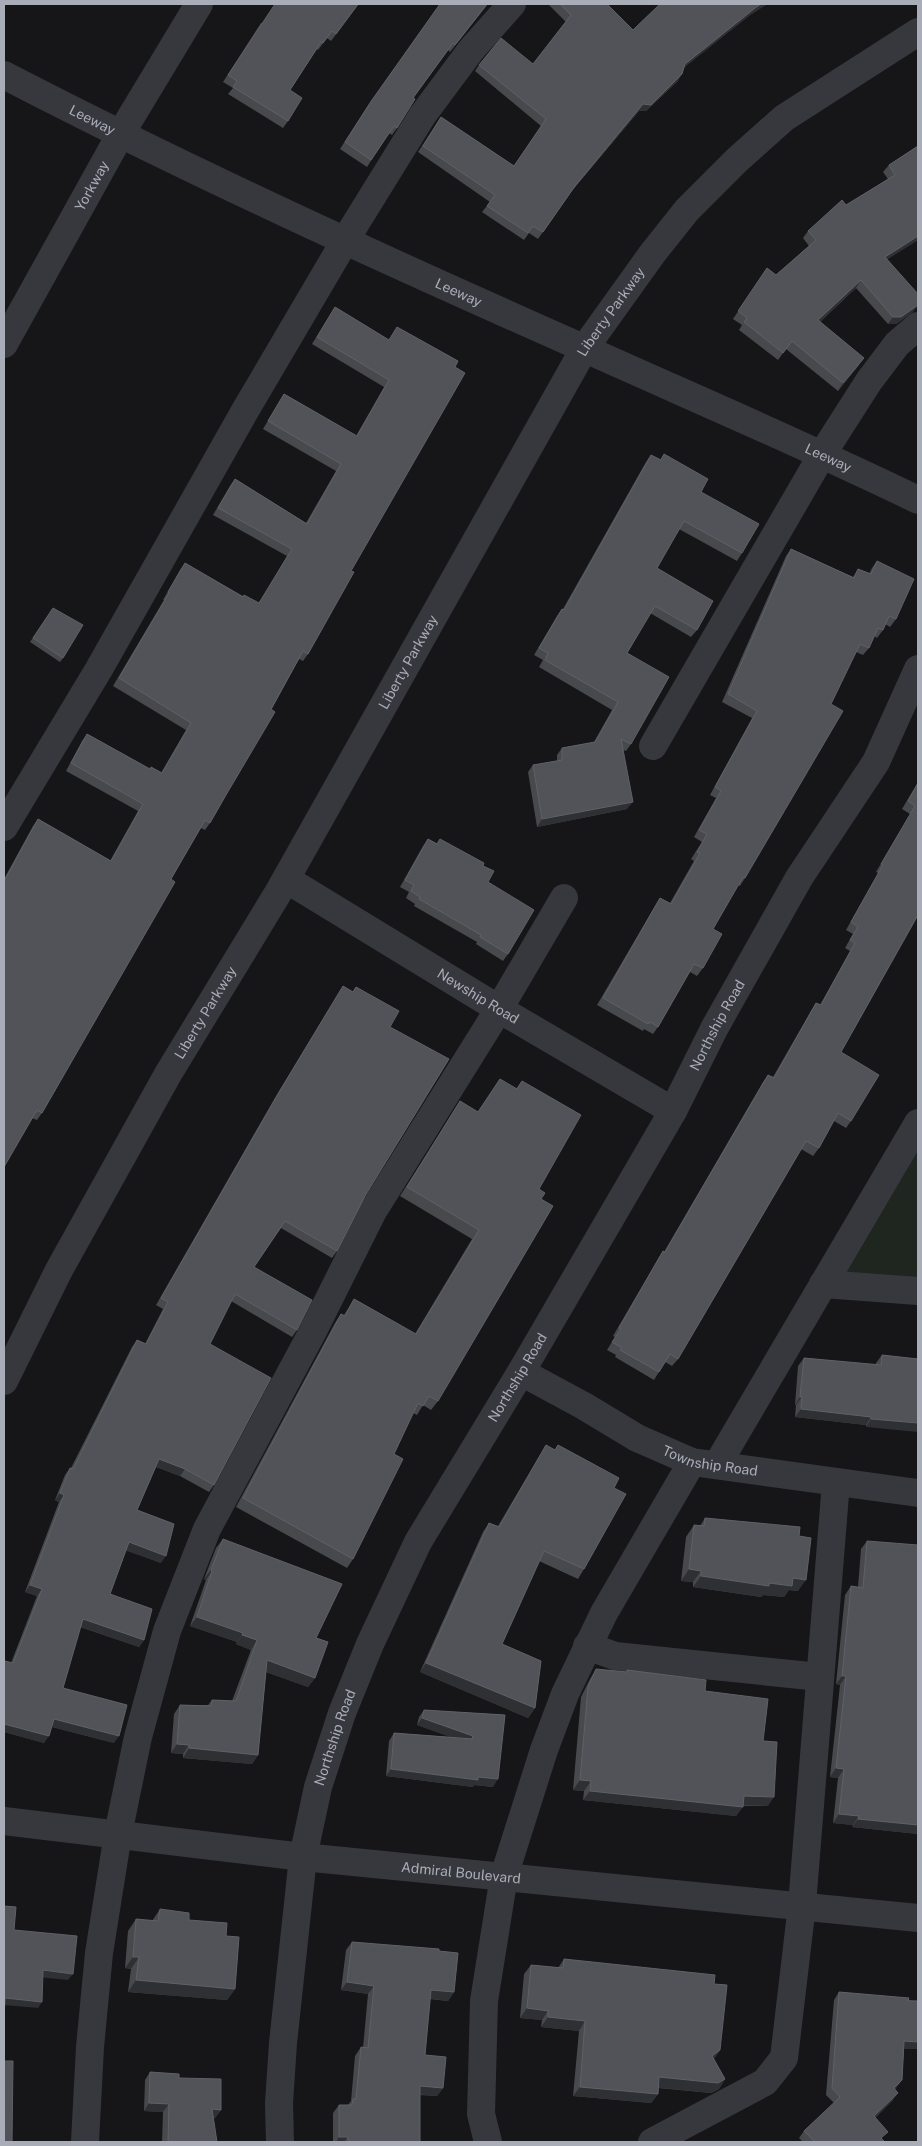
<svg xmlns="http://www.w3.org/2000/svg" width="922" height="2146" font-family="'Public Sans',sans-serif">
<style>
.green{fill:#1e261f}
.lines{fill:none;stroke-linecap:round;stroke-linejoin:round}
.minor{stroke:#37383d;stroke-width:28}
.wall{fill:#47494d}
.shaded-wall{fill:#2f3033}
.building{fill:#525359;stroke:#5f6168}
.labels{text-anchor:middle;stroke-width:5;stroke-linejoin:round;paint-order:stroke}
.street-label{font-size:14px;fill:#a8adb8;stroke:#111113}
</style>
<rect width="100%" height="100%" fill="#161618"/>
<!-- green -->
<path class="green" d="M 918,1134 L 918,1285 L 833,1278 Z"/>
<g class="lines">
<!-- minor -->
<g class="minor">
<path id="s1" d="M 4,75 C 193,173 387,261 581,347 C 694,398 807,446 918,500"/>
<path id="s2" d="M 4,344 L 120,135 L 199,4"/>
<path d="M 653,746 L 823,453 L 869,381 L 897,344 L 918,326"/>
<path d="M 4,827 L 99,669 L 246,409 L 346,239 L 422,116 L 471,50 L 512,4"/>
<path id="s3" d="M 286,879 L 499,1009 L 673,1111"/>
<path d="M 823,1284 L 918,1291"/>
<path id="s4" d="M 521,1372 L 584,1406 L 637,1438 L 692,1462 L 918,1493"/>
<path id="s5" d="M 4,1381 L 59,1270 L 168,1074 L 278,893 L 584,349 L 652,254 L 687,210 L 737,160 L 784,118 L 918,32"/>
<path d="M 717,1465 L 918,1123"/>
<path d="M 587,1646 L 615,1656 L 820,1677"/>
<path id="s6" d="M 4,1821 L 303,1857 L 918,1918"/>
<path d="M 85,2142 L 90,2047 L 99,1953 L 118,1834 L 138,1737 L 167,1631 L 207,1529 L 312,1333 L 373,1211 L 499,1009 L 564,898"/>
<path id="s7" d="M 280,2142 L 279,2103 L 283,2043 L 303,1857 L 318,1787 L 342,1713 L 370,1644 L 418,1542 L 521,1372 L 673,1111 L 715,1027 L 799,878 L 876,762 L 918,669"/>
<path d="M 488,2142 L 481,2114 L 484,2001 L 504,1876 L 544,1750 L 565,1694 L 604,1613 L 692,1462"/>
<path d="M 652,2142 L 765,2082 L 784,2058 L 802,1905 L 836,1482"/>
</g>
</g>
<!-- wall -->
<path class="wall" d="M 359,4 L 331,41 L 327,38 L 318,50 L 317,49 L 290,90 L 288,121 L 283,128 L 228,94 L 233,88 L 223,82 L 261,23 Z
M 440,4 L 488,4 L 450,52 L 448,50 L 413,98 L 397,128 L 392,135 L 389,133 L 367,167 L 340,149 L 367,107 Z
M 548,4 L 607,4 L 633,30 L 660,4 L 767,4 L 750,15 L 684,67 L 678,81 L 646,111 L 639,111 L 571,192 L 538,239 L 529,233 L 524,240 L 482,212 L 490,202 L 418,152 L 441,117 L 514,166 L 541,126 L 475,71 L 479,65 L 533,64 L 566,22 Z
M 918,146 L 918,240 L 887,259 L 913,312 L 896,324 L 888,324 L 856,288 L 820,322 L 859,365 L 838,391 L 786,349 L 778,360 L 739,330 L 742,325 L 733,319 L 767,268 L 776,275 L 809,246 L 803,238 L 808,231 L 846,205 L 888,179 L 883,172 L 889,165 Z
M 335,307 L 389,340 L 397,327 L 458,361 L 308,654 L 303,661 L 299,659 L 210,823 L 205,830 L 201,828 L 171,879 L 42,1113 L 37,1120 L 32,1118 L 4,1167 L 4,879 L 33,826 L 38,819 L 110,861 L 138,811 L 66,771 L 82,741 L 87,734 L 150,769 L 161,773 L 186,730 L 113,686 L 164,600 L 163,600 L 180,570 L 185,563 L 243,596 L 259,603 L 287,556 L 213,515 L 230,486 L 235,479 L 306,523 L 336,471 L 263,429 L 284,394 L 356,436 L 384,387 L 312,344 Z
M 664,454 L 701,492 L 742,553 L 737,561 L 679,529 L 657,568 L 697,630 L 691,637 L 650,613 L 627,653 L 631,744 L 626,751 L 623,750 L 627,809 L 537,827 L 528,772 L 533,765 L 557,761 L 557,755 L 562,748 L 594,742 L 612,710 L 539,667 L 543,660 L 534,655 L 557,616 L 562,609 L 563,609 L 646,462 L 651,455 L 660,460 Z
M 791,549 L 853,577 L 858,569 L 869,574 L 872,568 L 877,561 L 896,619 L 890,627 L 885,624 L 883,630 L 877,638 L 874,636 L 869,648 L 863,655 L 856,652 L 745,878 L 740,886 L 738,885 L 713,929 L 703,968 L 697,976 L 690,972 L 658,1027 L 653,1034 L 644,1029 L 643,1031 L 597,1005 L 655,906 L 660,898 L 670,903 L 694,861 L 691,859 L 702,842 L 694,837 L 716,798 L 710,795 L 752,718 L 722,702 L 786,556 Z
M 53,608 L 63,658 L 60,662 L 30,642 Z
M 918,782 L 918,915 L 841,1052 L 851,1121 L 846,1128 L 834,1121 L 819,1148 L 813,1156 L 801,1149 L 678,1359 L 672,1366 L 665,1362 L 654,1380 L 615,1357 L 616,1355 L 607,1350 L 615,1337 L 613,1336 L 658,1259 L 663,1251 L 664,1252 L 763,1082 L 768,1075 L 773,1077 L 811,1011 L 816,1003 L 820,1005 L 850,951 L 845,948 L 853,934 L 846,930 L 878,873 L 876,872 L 910,814 L 902,809 Z
M 428,839 L 437,844 L 440,839 L 483,866 L 508,954 L 503,961 L 476,944 L 477,942 L 414,906 L 415,904 L 406,898 L 409,892 L 400,887 L 423,846 Z
M 343,986 L 353,992 L 356,987 L 390,1027 L 365,1196 L 337,1251 L 332,1258 L 281,1228 L 254,1267 L 297,1330 L 292,1337 L 231,1301 L 210,1344 L 214,1485 L 209,1492 L 180,1476 L 156,1467 L 137,1510 L 161,1563 L 126,1550 L 110,1594 L 144,1640 L 139,1647 L 80,1627 L 63,1688 L 114,1743 L 52,1727 L 44,1743 L 4,1732 L 4,1662 L 5,1661 L 11,1663 L 37,1596 L 25,1592 L 59,1502 L 55,1500 L 65,1475 L 70,1468 L 71,1468 L 132,1347 L 137,1340 L 145,1344 L 163,1309 L 156,1305 L 276,1096 Z
M 500,1079 L 516,1089 L 522,1081 L 539,1189 L 541,1199 L 438,1401 L 431,1410 L 423,1405 L 417,1415 L 413,1413 L 394,1454 L 353,1559 L 347,1568 L 236,1507 L 335,1323 L 341,1314 L 344,1315 L 354,1299 L 415,1334 L 472,1239 L 400,1196 L 460,1101 L 478,1112 Z
M 882,1355 L 918,1359 L 866,1427 L 866,1425 L 795,1417 L 796,1405 L 795,1405 L 798,1366 L 804,1358 L 876,1365 L 876,1363 Z
M 546,1445 L 614,1488 L 584,1569 L 578,1579 L 539,1561 L 502,1644 L 535,1708 L 528,1718 L 420,1672 L 483,1532 L 489,1523 L 498,1526 L 540,1455 Z
M 705,1518 L 799,1536 L 798,1591 L 789,1590 L 784,1597 L 763,1595 L 761,1597 L 693,1587 L 693,1582 L 681,1581 L 686,1537 L 694,1525 L 700,1526 Z
M 223,1539 L 316,1638 L 315,1678 L 308,1687 L 266,1672 L 258,1755 L 252,1764 L 183,1758 L 183,1754 L 171,1753 L 174,1714 L 180,1705 L 208,1705 L 212,1700 L 232,1701 L 251,1650 L 236,1644 L 237,1642 L 190,1626 L 206,1580 L 204,1579 L 216,1548 Z
M 867,1541 L 918,1834 L 852,1827 L 853,1825 L 833,1823 L 838,1778 L 830,1777 L 840,1685 L 836,1684 L 845,1595 L 851,1586 L 858,1587 L 861,1549 Z
M 596,1669 L 626,1672 L 627,1670 L 705,1691 L 763,1741 L 768,1806 L 743,1806 L 736,1816 L 583,1800 L 584,1791 L 573,1790 L 581,1697 L 590,1679 Z
M 424,1710 L 505,1715 L 493,1787 L 474,1785 L 473,1787 L 386,1776 L 389,1741 L 394,1733 L 451,1737 L 417,1725 L 419,1717 Z
M 160,1909 L 189,1920 L 226,1936 L 235,1989 L 227,2000 L 128,1992 L 131,1969 L 125,1968 L 128,1931 L 136,1919 L 152,1921 Z
M 352,1942 L 439,1951 L 454,1992 L 448,2001 L 430,1999 L 425,2055 L 443,2088 L 437,2096 L 420,2095 L 420,2142 L 333,2142 L 333,2113 L 339,2105 L 348,2105 L 351,2101 L 355,2056 L 361,2047 L 363,2048 L 368,1994 L 341,1990 L 346,1950 Z
M 564,1959 L 714,1984 L 720,2050 L 714,2059 L 725,2079 L 719,2089 L 711,2093 L 658,2088 L 658,2094 L 651,2103 L 573,2096 L 579,2031 L 541,2027 L 542,2020 L 520,2018 L 524,1974 L 531,1965 L 558,1968 Z
M 839,1992 L 918,2001 L 918,2049 L 904,2049 L 902,2080 L 895,2089 L 893,2100 L 875,2118 L 882,2139 L 885,2142 L 803,2142 L 799,2138 L 804,2131 L 834,2103 L 826,2095 L 834,2000 Z
M 150,2072 L 179,2078 L 221,2110 L 215,2118 L 213,2118 L 217,2142 L 162,2142 L 163,2112 L 144,2111 L 145,2080 Z"/>
<!-- shaded-wall -->
<path class="shaded-wall" d="M 761,4 L 767,4 L 750,15 L 680,71 L 685,64 L 755,8 Z
M 682,74 L 678,81 L 646,111 L 639,111 L 570,192 L 575,186 L 643,104 Z
M 918,236 L 918,240 L 880,264 L 885,257 Z
M 861,280 L 856,288 L 813,328 L 818,320 Z
M 918,305 L 913,312 L 896,324 L 888,324 L 893,317 Z
M 864,358 L 859,365 L 838,391 L 843,383 Z
M 633,802 L 627,809 L 537,827 L 542,819 Z
M 800,1397 L 802,1397 L 796,1405 L 795,1405 Z
M 801,1409 L 871,1417 L 866,1425 L 795,1417 Z
M 871,1419 L 918,1423 L 918,1432 L 866,1427 Z
M 159,1459 L 185,1469 L 180,1476 L 154,1466 Z
M 60,1493 L 64,1495 L 59,1502 L 55,1500 Z
M 129,1542 L 166,1556 L 161,1563 L 124,1550 Z
M 689,1569 L 701,1571 L 693,1582 L 681,1581 Z
M 211,1570 L 212,1571 L 206,1580 L 204,1579 Z
M 701,1576 L 769,1583 L 793,1578 L 806,1580 L 798,1591 L 789,1590 L 784,1597 L 763,1595 L 761,1597 L 693,1587 Z
M 30,1585 L 42,1589 L 37,1596 L 25,1592 Z
M 197,1617 L 243,1633 L 237,1642 L 190,1626 Z
M 83,1619 L 144,1640 L 139,1647 L 78,1626 Z
M 242,1635 L 257,1640 L 251,1650 L 236,1644 Z
M 267,1660 L 315,1678 L 308,1687 L 260,1670 Z
M 426,1663 L 535,1708 L 528,1718 L 420,1672 Z
M 842,1676 L 846,1676 L 840,1685 L 836,1684 Z
M 422,1718 L 473,1736 L 467,1743 L 417,1725 Z
M 54,1719 L 119,1736 L 114,1743 L 49,1726 Z
M 4,1724 L 49,1736 L 44,1743 L 4,1732 Z
M 177,1744 L 189,1745 L 183,1754 L 171,1753 Z
M 189,1748 L 258,1755 L 252,1764 L 183,1758 Z
M 836,1768 L 844,1769 L 838,1778 L 830,1777 Z
M 391,1769 L 498,1779 L 493,1787 L 474,1785 L 473,1787 L 386,1776 Z
M 580,1780 L 591,1781 L 584,1791 L 573,1790 Z
M 590,1791 L 743,1807 L 736,1816 L 583,1800 Z
M 744,1796 L 774,1797 L 768,1806 L 737,1805 Z
M 839,1814 L 859,1816 L 853,1825 L 833,1823 Z
M 858,1819 L 918,1825 L 918,1834 L 852,1827 Z
M 133,1957 L 139,1957 L 131,1969 L 125,1968 Z
M 43,1970 L 73,1974 L 68,1980 L 38,1977 Z
M 136,1980 L 235,1989 L 227,2000 L 128,1992 Z
M 347,1982 L 374,1986 L 368,1994 L 341,1990 Z
M 431,1990 L 454,1992 L 448,2001 L 426,1998 Z
M 5,1998 L 42,2002 L 38,2008 L 4,2005 Z
M 527,2008 L 548,2011 L 542,2020 L 520,2018 Z
M 548,2017 L 585,2021 L 579,2031 L 541,2027 Z
M 904,2041 L 918,2042 L 918,2049 L 899,2049 Z
M 720,2050 L 713,2060 L 712,2056 Z
M 659,2077 L 725,2079 L 719,2089 L 711,2093 L 652,2087 Z
M 902,2080 L 897,2087 L 888,2095 L 894,2088 Z
M 420,2086 L 443,2088 L 437,2096 L 414,2094 Z
M 580,2087 L 658,2094 L 651,2103 L 573,2096 Z
M 898,2093 L 893,2100 L 868,2124 L 874,2116 Z
M 149,2103 L 169,2104 L 163,2112 L 144,2111 Z
M 212,2109 L 221,2110 L 215,2118 L 206,2117 Z
M 339,2137 L 348,2137 L 344,2142 L 336,2142 Z"/>
<!-- building -->
<path class="building" d="M 275,4 L 358,4 L 336,34 L 332,31 L 323,43 L 321,42 L 290,90 L 302,98 L 288,121 L 233,87 L 237,81 L 228,75 Z
M 440,4 L 487,4 L 455,45 L 453,43 L 413,98 L 415,99 L 397,128 L 394,126 L 371,160 L 345,142 L 372,100 Z
M 560,4 L 607,4 L 633,30 L 660,4 L 761,4 L 755,8 L 685,64 L 682,74 L 651,105 L 643,104 L 575,186 L 543,232 L 533,226 L 528,233 L 487,206 L 495,195 L 423,146 L 441,117 L 514,166 L 546,119 L 479,65 L 501,38 L 533,64 L 571,15 Z
M 918,146 L 918,236 L 885,257 L 918,294 L 918,305 L 901,317 L 893,317 L 861,280 L 818,320 L 864,358 L 843,383 L 792,341 L 783,353 L 744,322 L 747,318 L 738,311 L 767,268 L 776,275 L 816,240 L 808,231 L 842,200 L 846,205 L 895,175 L 889,165 Z
M 335,307 L 389,340 L 397,327 L 458,361 L 455,367 L 465,373 L 351,571 L 354,572 L 308,654 L 303,651 L 271,709 L 275,712 L 226,795 L 210,823 L 205,820 L 171,879 L 175,882 L 42,1113 L 37,1110 L 4,1167 L 4,881 L 38,819 L 111,861 L 143,804 L 71,763 L 87,734 L 150,769 L 151,767 L 162,773 L 191,723 L 119,678 L 169,593 L 168,592 L 185,563 L 243,597 L 244,595 L 259,603 L 292,549 L 218,508 L 235,479 L 307,524 L 341,464 L 268,421 L 284,394 L 357,436 L 389,380 L 317,337 Z
M 664,454 L 708,479 L 701,492 L 759,524 L 742,553 L 684,521 L 657,568 L 713,601 L 697,630 L 655,606 L 627,653 L 669,677 L 631,744 L 621,739 L 633,802 L 542,819 L 533,765 L 562,760 L 562,748 L 595,742 L 618,702 L 545,660 L 548,653 L 539,648 L 562,609 L 564,610 L 651,455 L 661,460 Z
M 791,549 L 854,578 L 858,569 L 871,574 L 877,561 L 914,579 L 896,619 L 889,616 L 883,630 L 878,628 L 869,648 L 860,644 L 831,704 L 843,711 L 745,878 L 743,877 L 713,929 L 722,934 L 703,968 L 694,964 L 658,1027 L 650,1022 L 648,1024 L 603,998 L 660,898 L 671,904 L 700,853 L 697,852 L 707,834 L 699,830 L 721,791 L 715,787 L 757,711 L 728,694 Z
M 53,608 L 83,625 L 63,658 L 33,638 Z
M 918,783 L 918,915 L 841,1052 L 879,1075 L 851,1121 L 838,1113 L 819,1148 L 806,1141 L 678,1359 L 670,1354 L 659,1372 L 620,1350 L 622,1348 L 612,1342 L 621,1329 L 619,1328 L 663,1251 L 665,1252 L 768,1075 L 774,1078 L 816,1003 L 821,1005 L 855,943 L 850,940 L 858,927 L 851,922 L 883,865 L 881,864 L 915,806 L 908,801 Z
M 428,839 L 437,844 L 440,839 L 484,863 L 483,866 L 494,871 L 488,882 L 534,910 L 508,954 L 480,937 L 481,935 L 419,899 L 420,897 L 411,891 L 414,885 L 405,880 Z
M 343,986 L 353,992 L 356,987 L 399,1011 L 390,1027 L 449,1059 L 365,1196 L 337,1251 L 285,1221 L 254,1267 L 312,1300 L 297,1330 L 235,1294 L 210,1344 L 271,1378 L 214,1485 L 185,1469 L 159,1459 L 137,1510 L 174,1524 L 166,1556 L 129,1542 L 110,1594 L 152,1609 L 144,1640 L 83,1619 L 63,1688 L 127,1705 L 119,1736 L 54,1719 L 49,1736 L 4,1724 L 4,1665 L 5,1661 L 13,1663 L 42,1589 L 30,1585 L 64,1495 L 60,1493 L 70,1468 L 73,1469 L 137,1340 L 146,1344 L 168,1302 L 161,1298 L 281,1089 Z
M 500,1079 L 517,1089 L 522,1081 L 581,1115 L 539,1189 L 545,1193 L 541,1199 L 553,1206 L 438,1401 L 429,1396 L 423,1406 L 418,1403 L 394,1454 L 403,1459 L 353,1559 L 243,1498 L 341,1314 L 345,1316 L 354,1299 L 416,1334 L 479,1230 L 407,1187 L 460,1101 L 478,1112 Z
M 882,1355 L 918,1359 L 918,1423 L 871,1419 L 871,1417 L 801,1409 L 802,1397 L 800,1397 L 804,1358 L 881,1365 Z
M 546,1445 L 555,1450 L 558,1445 L 619,1478 L 614,1488 L 626,1494 L 584,1569 L 544,1551 L 502,1644 L 541,1661 L 535,1708 L 426,1663 L 489,1523 L 499,1527 Z
M 705,1518 L 800,1527 L 799,1536 L 811,1538 L 806,1580 L 793,1578 L 792,1586 L 769,1583 L 769,1586 L 701,1576 L 701,1571 L 689,1569 L 694,1525 L 704,1526 Z
M 223,1539 L 342,1584 L 316,1638 L 328,1642 L 315,1678 L 267,1660 L 258,1755 L 189,1748 L 189,1745 L 177,1744 L 180,1705 L 211,1706 L 212,1700 L 236,1701 L 257,1640 L 242,1635 L 243,1633 L 197,1617 L 212,1571 L 211,1570 Z
M 867,1541 L 918,1545 L 918,1825 L 858,1819 L 859,1816 L 839,1814 L 844,1769 L 836,1768 L 846,1676 L 842,1676 L 851,1586 L 863,1588 Z
M 596,1669 L 627,1672 L 627,1670 L 706,1680 L 705,1691 L 768,1699 L 763,1741 L 777,1742 L 774,1797 L 744,1796 L 743,1807 L 590,1791 L 591,1781 L 580,1780 L 588,1687 Z
M 424,1710 L 505,1715 L 498,1779 L 478,1777 L 478,1780 L 391,1769 L 394,1733 L 472,1739 L 473,1736 L 422,1718 Z
M 4,1906 L 16,1907 L 14,1930 L 77,1936 L 73,1974 L 43,1970 L 42,2002 L 5,1998 L 4,2021 Z
M 160,1909 L 189,1913 L 189,1920 L 227,1923 L 226,1936 L 239,1937 L 235,1989 L 136,1980 L 139,1957 L 133,1957 L 136,1919 L 158,1921 Z
M 352,1942 L 439,1949 L 439,1951 L 458,1953 L 454,1992 L 431,1990 L 425,2055 L 446,2057 L 443,2088 L 420,2086 L 420,2142 L 348,2142 L 348,2137 L 339,2137 L 339,2105 L 352,2105 L 353,2099 L 356,2099 L 361,2047 L 368,2048 L 374,1986 L 347,1982 Z
M 564,1959 L 715,1975 L 714,1984 L 727,1985 L 720,2050 L 712,2056 L 725,2079 L 718,2083 L 659,2077 L 658,2094 L 580,2087 L 585,2021 L 548,2017 L 548,2011 L 527,2008 L 531,1965 L 563,1968 Z
M 839,1992 L 909,1998 L 908,2001 L 918,2001 L 918,2042 L 904,2041 L 902,2080 L 894,2088 L 898,2093 L 874,2116 L 888,2132 L 881,2138 L 885,2142 L 815,2142 L 804,2131 L 840,2097 L 832,2088 Z
M 4,2061 L 13,2061 L 12,2142 L 4,2142 Z
M 150,2072 L 179,2074 L 179,2078 L 221,2079 L 221,2110 L 212,2109 L 217,2142 L 168,2142 L 169,2104 L 149,2103 Z"/>
<g class="labels">
<!-- street labels -->
<g class="street-label">
<text dy="5" stroke="none"><textPath href="#s1" startOffset="99">Leeway</textPath></text>
<text dy="5" stroke="none"><textPath href="#s2" startOffset="181">Yorkway</textPath></text>
<text dy="5" stroke="none"><textPath href="#s1" startOffset="504">Leeway</textPath></text>
<text dy="5" stroke="none"><textPath href="#s5" startOffset="1230">Liberty Parkway</textPath></text>
<text dy="5" stroke="none"><textPath href="#s1" startOffset="909">Leeway</textPath></text>
<text dy="5" stroke="none"><textPath href="#s5" startOffset="825">Liberty Parkway</textPath></text>
<text dy="5" stroke="none"><textPath href="#s3" startOffset="225">Newship Road</textPath></text>
<text dy="5" stroke="none"><textPath href="#s5" startOffset="420">Liberty Parkway</textPath></text>
<text dy="5" stroke="none"><textPath href="#s7" startOffset="1220">Northship Road</textPath></text>
<text dy="5" stroke="none"><textPath href="#s7" startOffset="815">Northship Road</textPath></text>
<text dy="5" stroke="none"><textPath href="#s4" startOffset="211">Township Road</textPath></text>
<text dy="5" stroke="none"><textPath href="#s7" startOffset="410">Northship Road</textPath></text>
<text dy="5" stroke="none"><textPath href="#s6" startOffset="460">Admiral Boulevard</textPath></text>
</g>
</g>
<!-- border -->
<rect width="922" height="2146" fill="none" stroke="#a8adb8" stroke-width="10"/>
</svg>
